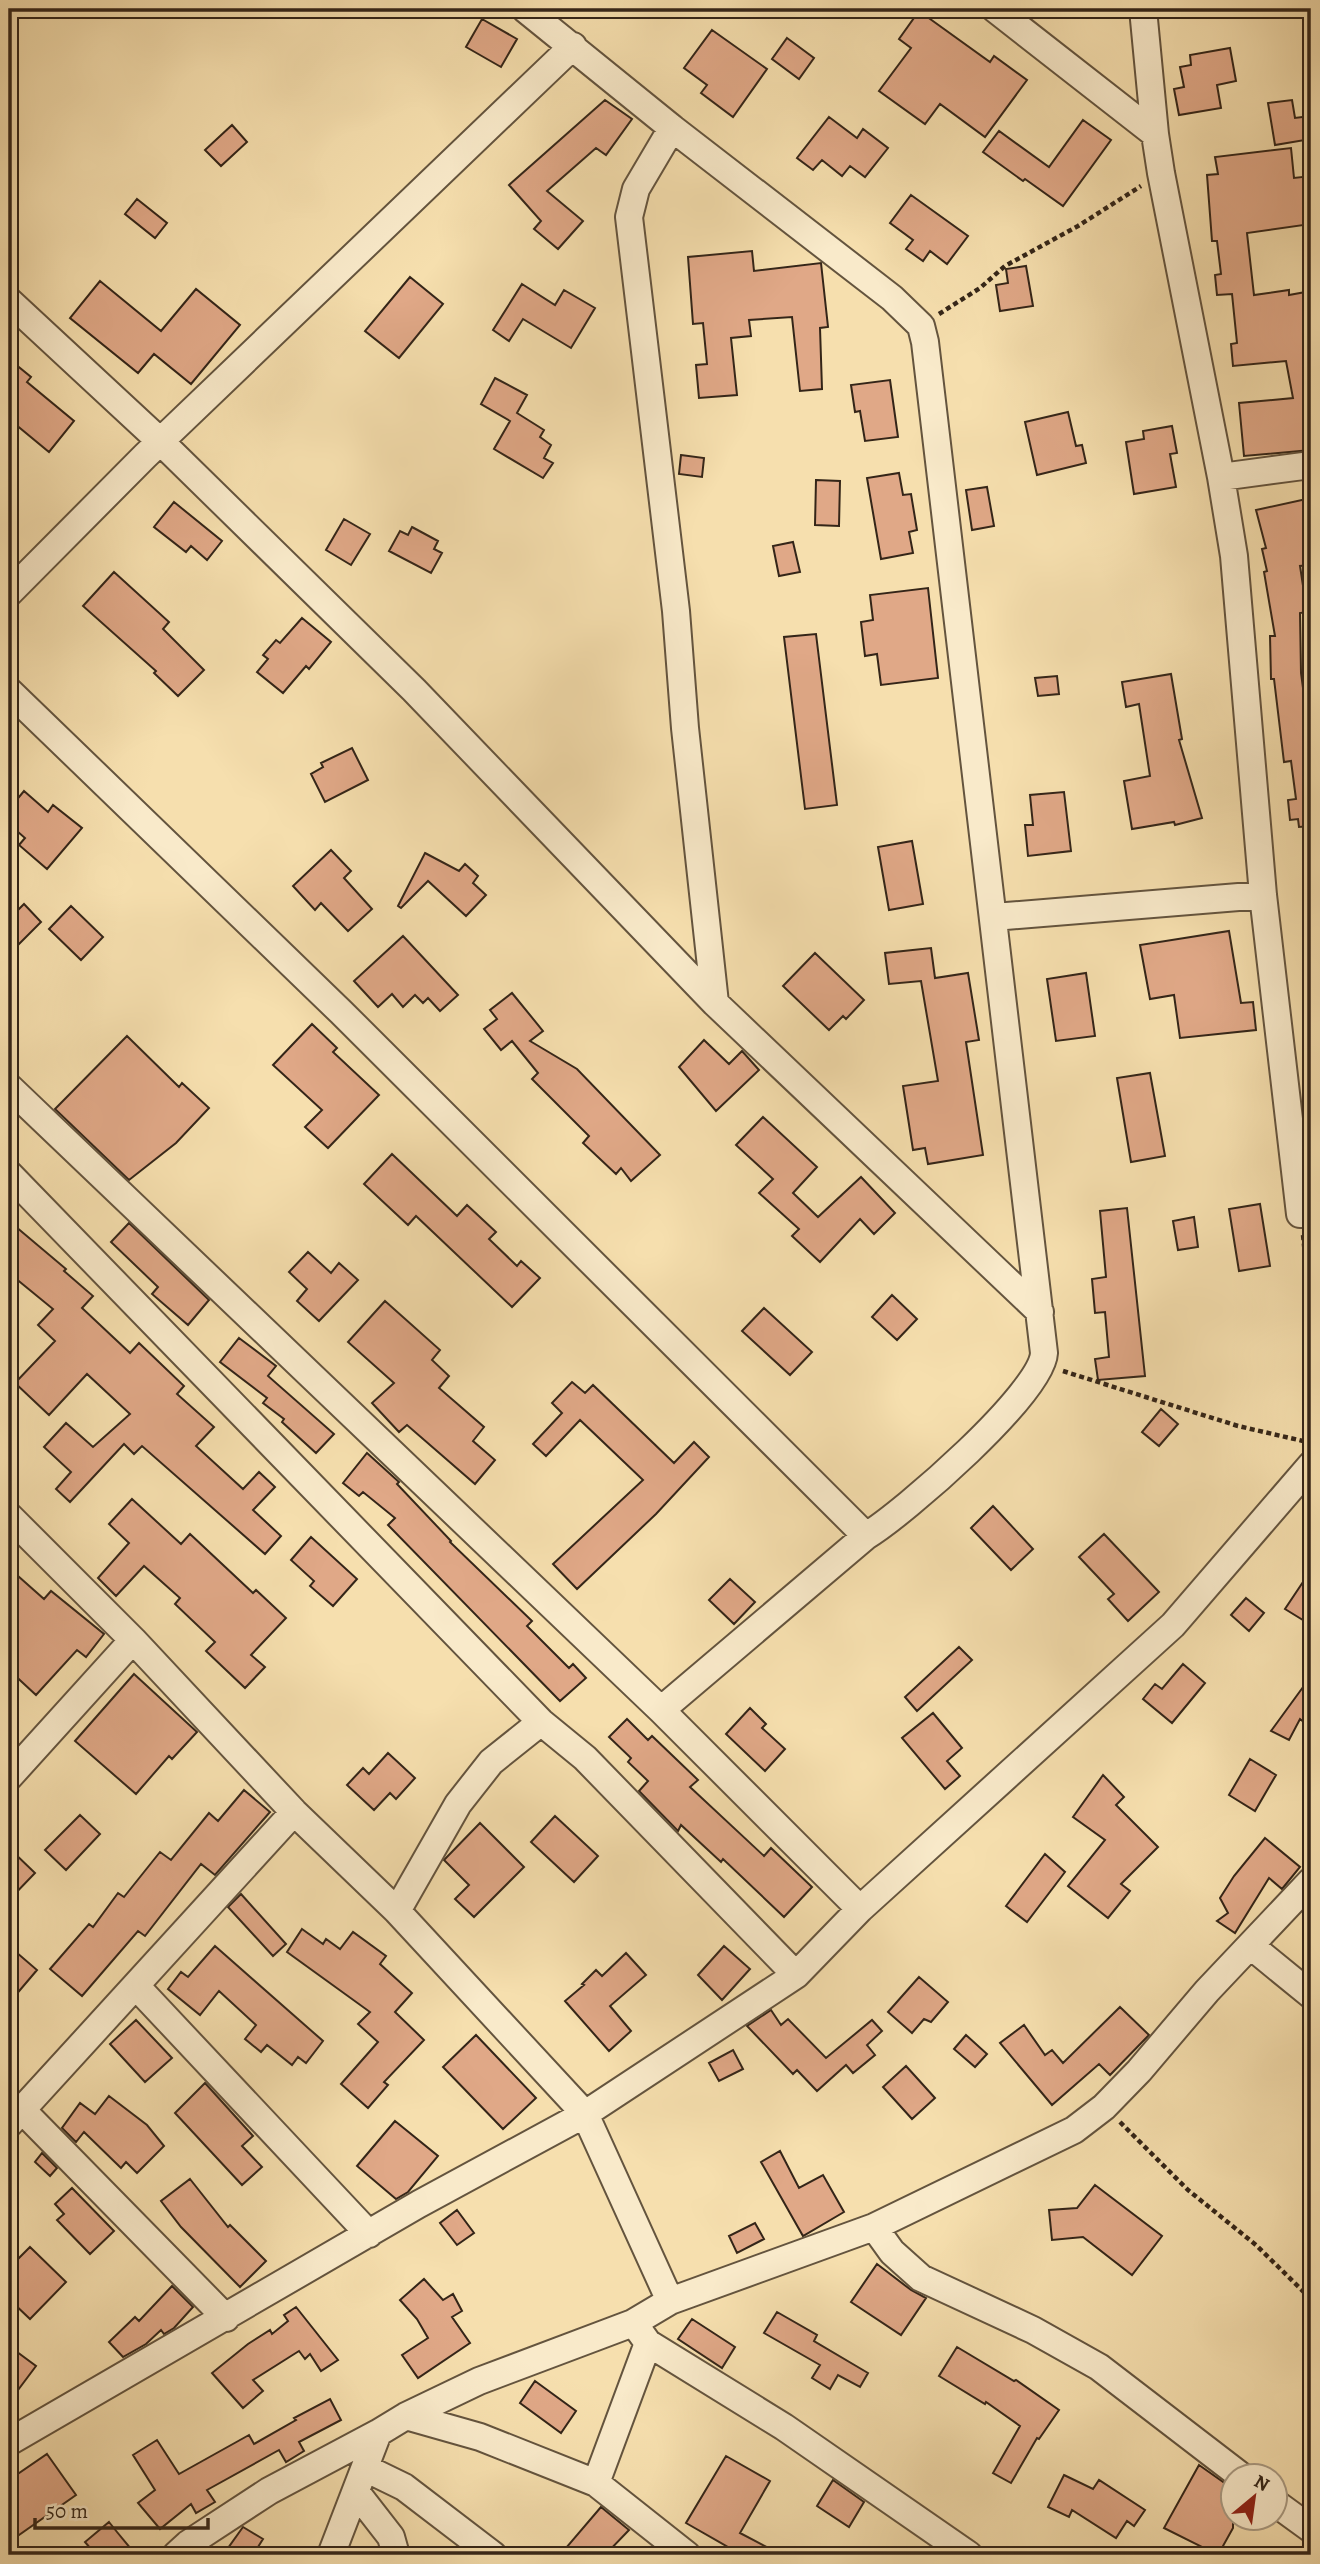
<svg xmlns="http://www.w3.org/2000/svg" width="1320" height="2564" font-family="Alegreya,serif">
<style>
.building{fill:#e0a887;stroke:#342518;stroke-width:2}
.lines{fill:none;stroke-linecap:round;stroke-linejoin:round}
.street-casing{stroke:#64543e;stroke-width:30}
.path{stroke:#342518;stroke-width:4.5;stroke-dasharray:5 3.5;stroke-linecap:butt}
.street{stroke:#f9eaca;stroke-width:26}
</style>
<rect width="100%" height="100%" fill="#f6dfae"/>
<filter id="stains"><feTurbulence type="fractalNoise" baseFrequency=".00286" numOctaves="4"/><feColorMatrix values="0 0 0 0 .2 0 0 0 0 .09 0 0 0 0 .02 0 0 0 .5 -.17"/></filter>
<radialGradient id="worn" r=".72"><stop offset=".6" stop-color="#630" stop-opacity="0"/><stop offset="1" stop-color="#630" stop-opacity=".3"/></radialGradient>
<!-- building -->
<path class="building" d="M 919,11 L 990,62 L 994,56 L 1027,80 L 985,137 L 940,104 L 925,124 L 879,91 L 911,48 L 899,39 Z
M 482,19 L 517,39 L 501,67 L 466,47 Z
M 712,30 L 767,69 L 733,117 L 701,93 L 707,85 L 684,68 Z
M 787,38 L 814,58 L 799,79 L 772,59 Z
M 1230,48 L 1236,81 L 1217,85 L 1221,108 L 1179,115 L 1174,89 L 1184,87 L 1180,67 L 1191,65 L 1190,55 Z
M 605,100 L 632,119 L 606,155 L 596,148 L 547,191 L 583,221 L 558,249 L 534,229 L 541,221 L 509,185 Z
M 1292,100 L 1295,118 L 1311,116 L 1311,139 L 1275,145 L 1268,103 Z
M 829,117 L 857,138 L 863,129 L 888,148 L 865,177 L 850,166 L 842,176 L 822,160 L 813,170 L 797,158 Z
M 1083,120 L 1111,140 L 1063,206 L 1025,179 L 1023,181 L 983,152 L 999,131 L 1049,167 Z
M 232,125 L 247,142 L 221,166 L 205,150 Z
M 1291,148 L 1294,178 L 1311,176 L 1311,224 L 1247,233 L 1254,295 L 1289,290 L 1289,295 L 1311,291 L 1311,450 L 1244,456 L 1239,403 L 1293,398 L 1286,361 L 1233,366 L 1231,344 L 1237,343 L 1232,294 L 1217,295 L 1215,275 L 1221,274 L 1217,241 L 1212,241 L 1207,175 L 1218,174 L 1215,157 Z
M 911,195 L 968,236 L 947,264 L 930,251 L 923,261 L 906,249 L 913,240 L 890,223 Z
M 137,199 L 167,223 L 155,238 L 125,214 Z
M 752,251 L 754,271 L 821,263 L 828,327 L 820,328 L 822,389 L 800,391 L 792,317 L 749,320 L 751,336 L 731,338 L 737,395 L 699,398 L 696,365 L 707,364 L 703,323 L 693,324 L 688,257 Z
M 1026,266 L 1033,306 L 1000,311 L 996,285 L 1008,283 L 1006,269 Z
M 410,277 L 443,304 L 399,358 L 365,331 Z
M 100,281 L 161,331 L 196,289 L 240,325 L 191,384 L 154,354 L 138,373 L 70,318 Z
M 522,284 L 555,305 L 564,290 L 595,308 L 571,348 L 523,319 L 509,341 L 493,330 Z
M 9,359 L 31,377 L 27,382 L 74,421 L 49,452 L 9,419 Z
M 495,378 L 527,395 L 517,413 L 544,430 L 540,437 L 551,445 L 544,458 L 553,463 L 543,478 L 494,449 L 510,421 L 481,404 Z
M 890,380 L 898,437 L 865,441 L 860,411 L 855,412 L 851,385 Z
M 1068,412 L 1076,446 L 1082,445 L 1086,463 L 1037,475 L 1025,422 Z
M 1172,426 L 1177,453 L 1170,454 L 1176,487 L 1134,494 L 1126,442 L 1144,439 L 1143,431 Z
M 681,455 L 704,458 L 702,477 L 679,474 Z
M 899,473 L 903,495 L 911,494 L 917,530 L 909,532 L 913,553 L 881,559 L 867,478 Z
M 816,480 L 840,481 L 839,526 L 815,525 Z
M 987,487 L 994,526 L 972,530 L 966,490 Z
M 1311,498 L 1311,565 L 1300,566 L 1307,612 L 1300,613 L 1301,673 L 1311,748 L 1311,826 L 1299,827 L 1298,819 L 1290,820 L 1288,800 L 1296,799 L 1291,761 L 1284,762 L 1274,679 L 1271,679 L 1270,636 L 1275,636 L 1264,572 L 1267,571 L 1262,549 L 1266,548 L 1256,510 Z
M 174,502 L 222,541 L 207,560 L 191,546 L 186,552 L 154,527 Z
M 344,519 L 370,534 L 351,565 L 326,550 Z
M 412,527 L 438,541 L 434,549 L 442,553 L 431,573 L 389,551 L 400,531 L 408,535 Z
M 793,542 L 800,572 L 779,576 L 773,546 Z
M 114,572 L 169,622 L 163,629 L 204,670 L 178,696 L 154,673 L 156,671 L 83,606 Z
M 928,588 L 938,678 L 881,685 L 877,654 L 865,656 L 861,622 L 873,620 L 870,595 Z
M 302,618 L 331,642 L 309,669 L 306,666 L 283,693 L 257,672 L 268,659 L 263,655 L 276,640 L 280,643 Z
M 816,634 L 837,805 L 805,809 L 784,637 Z
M 1171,674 L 1182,739 L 1179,740 L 1202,818 L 1175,825 L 1174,822 L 1132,829 L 1124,781 L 1150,776 L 1139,704 L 1126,707 L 1122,682 Z
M 1057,676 L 1059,694 L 1038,696 L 1035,678 Z
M 352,748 L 368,780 L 325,802 L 311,774 L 323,767 L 321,763 Z
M 24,791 L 48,812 L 53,805 L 82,828 L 47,869 L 19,845 L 25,838 L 9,824 L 9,809 Z
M 1064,792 L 1071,851 L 1028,856 L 1025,825 L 1033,825 L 1030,795 Z
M 912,841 L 923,904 L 889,910 L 878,847 Z
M 331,850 L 351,871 L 344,878 L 372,909 L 348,931 L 321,903 L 315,910 L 293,886 Z
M 425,853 L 459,871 L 465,864 L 478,876 L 473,883 L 486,895 L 466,916 L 428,881 L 401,908 L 398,906 Z
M 24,904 L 41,922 L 9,954 L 9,919 Z
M 71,906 L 103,937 L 81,960 L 49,929 Z
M 1229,931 L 1241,1003 L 1253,1002 L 1256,1030 L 1180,1038 L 1174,995 L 1150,999 L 1140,945 Z
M 403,936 L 458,995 L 440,1011 L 428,998 L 423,1003 L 415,995 L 403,1007 L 392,994 L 378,1007 L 354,981 Z
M 931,948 L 935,978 L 968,973 L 979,1040 L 966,1042 L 983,1155 L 928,1164 L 925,1148 L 913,1150 L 903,1086 L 938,1081 L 921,981 L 889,984 L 885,953 Z
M 815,953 L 864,1000 L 846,1019 L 843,1016 L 829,1030 L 783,986 Z
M 1086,973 L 1095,1036 L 1056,1041 L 1047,979 Z
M 512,993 L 543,1031 L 530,1041 L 577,1069 L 660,1155 L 631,1181 L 621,1168 L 616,1174 L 583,1143 L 589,1136 L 532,1079 L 538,1073 L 512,1041 L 501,1050 L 484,1029 L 497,1019 L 490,1010 Z
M 312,1024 L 337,1048 L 333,1052 L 379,1095 L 328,1148 L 305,1127 L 322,1110 L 273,1065 Z
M 127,1036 L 179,1087 L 182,1083 L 209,1108 L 176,1143 L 129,1180 L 55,1109 Z
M 704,1040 L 729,1064 L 742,1051 L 759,1070 L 716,1111 L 679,1067 Z
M 1150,1073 L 1165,1156 L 1131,1162 L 1117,1078 Z
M 763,1117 L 817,1167 L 793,1193 L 818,1217 L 861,1177 L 895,1213 L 874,1234 L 860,1219 L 820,1262 L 792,1236 L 799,1229 L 759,1193 L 773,1179 L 736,1145 Z
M 392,1154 L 457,1216 L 467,1205 L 496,1232 L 489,1239 L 517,1266 L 521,1261 L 540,1278 L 512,1307 L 416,1216 L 408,1225 L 364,1184 Z
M 1260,1204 L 1270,1266 L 1239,1271 L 1229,1209 Z
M 1127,1208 L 1145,1376 L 1098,1380 L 1095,1359 L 1109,1357 L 1105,1312 L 1095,1313 L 1092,1279 L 1106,1277 L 1100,1211 Z
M 1194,1217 L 1198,1247 L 1178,1250 L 1173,1221 Z
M 9,1221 L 66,1269 L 64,1271 L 93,1296 L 82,1308 L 130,1353 L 139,1343 L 184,1386 L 177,1394 L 214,1427 L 196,1446 L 243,1489 L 259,1472 L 275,1487 L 253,1510 L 281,1536 L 265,1554 L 142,1446 L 134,1454 L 124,1444 L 70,1502 L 56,1489 L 71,1472 L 44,1447 L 66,1423 L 93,1447 L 130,1414 L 87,1374 L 49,1415 L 15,1383 L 55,1341 L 38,1325 L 53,1309 L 9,1273 Z
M 129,1223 L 209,1300 L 188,1325 L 152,1294 L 158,1287 L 111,1242 Z
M 308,1252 L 331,1273 L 339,1263 L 358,1280 L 319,1321 L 297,1301 L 307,1289 L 289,1272 Z
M 892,1295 L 917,1319 L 897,1340 L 872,1317 Z
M 385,1301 L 440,1350 L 432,1360 L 449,1376 L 439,1388 L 484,1427 L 473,1441 L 495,1460 L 475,1484 L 407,1425 L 399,1432 L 372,1403 L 394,1383 L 348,1342 Z
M 764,1308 L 812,1352 L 790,1375 L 742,1331 Z
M 239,1338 L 276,1366 L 268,1376 L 334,1434 L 316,1453 L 282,1422 L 284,1419 L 263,1403 L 267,1398 L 220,1362 Z
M 572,1382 L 585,1393 L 593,1385 L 674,1463 L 694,1442 L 709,1457 L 656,1514 L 577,1589 L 553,1564 L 643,1480 L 580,1420 L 546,1456 L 533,1444 L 562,1413 L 552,1403 Z
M 1161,1409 L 1178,1424 L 1159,1446 L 1142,1432 Z
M 367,1453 L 399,1482 L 397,1484 L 451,1541 L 450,1542 L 532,1621 L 527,1626 L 569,1668 L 573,1664 L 586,1678 L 560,1701 L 388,1525 L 395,1518 L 363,1492 L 359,1496 L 343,1483 Z
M 132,1499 L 181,1544 L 190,1534 L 253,1593 L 256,1590 L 286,1618 L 251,1655 L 265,1667 L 245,1688 L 206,1651 L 215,1642 L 175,1604 L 180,1598 L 144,1566 L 116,1596 L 98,1578 L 129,1543 L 109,1524 Z
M 993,1506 L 1033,1549 L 1011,1570 L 971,1528 Z
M 1104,1534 L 1159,1592 L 1128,1621 L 1108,1599 L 1114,1594 L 1079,1557 Z
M 311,1537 L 357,1579 L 333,1606 L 310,1586 L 314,1581 L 291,1560 Z
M 9,1568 L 44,1599 L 51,1591 L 104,1634 L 86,1657 L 77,1650 L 36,1695 L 9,1670 Z
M 1311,1570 L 1311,1625 L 1285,1609 Z
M 730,1579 L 755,1602 L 734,1624 L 709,1600 Z
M 1246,1598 L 1264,1613 L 1249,1631 L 1231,1615 Z
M 959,1647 L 972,1660 L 917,1711 L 905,1697 Z
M 1183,1664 L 1205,1683 L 1172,1723 L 1143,1699 L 1155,1684 L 1162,1689 Z
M 134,1674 L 197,1732 L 172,1759 L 169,1756 L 136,1794 L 75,1741 Z
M 1306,1683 L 1311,1686 L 1311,1728 L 1300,1719 L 1289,1740 L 1271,1731 Z
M 750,1708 L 766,1724 L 762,1728 L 785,1749 L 765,1771 L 726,1734 Z
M 933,1713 L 962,1748 L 947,1761 L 960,1776 L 945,1789 L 902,1738 Z
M 627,1719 L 648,1740 L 652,1736 L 698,1780 L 690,1787 L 764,1856 L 771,1848 L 812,1887 L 784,1917 L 723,1859 L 721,1862 L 681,1825 L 678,1831 L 639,1791 L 648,1781 L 628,1762 L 631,1758 L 609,1737 Z
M 388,1753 L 415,1778 L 396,1799 L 390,1793 L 374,1810 L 347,1785 L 363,1768 L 369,1774 Z
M 1250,1759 L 1276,1775 L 1255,1811 L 1229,1795 Z
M 1103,1775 L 1124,1797 L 1116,1805 L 1158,1847 L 1121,1884 L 1130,1891 L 1108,1918 L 1068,1886 L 1105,1840 L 1073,1817 Z
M 244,1790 L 270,1812 L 215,1875 L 201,1864 L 145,1936 L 138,1931 L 82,1996 L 50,1969 L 89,1924 L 93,1927 L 118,1893 L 124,1897 L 160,1852 L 171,1860 L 209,1813 L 218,1821 Z
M 80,1815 L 100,1834 L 66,1870 L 45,1850 Z
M 555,1816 L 598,1856 L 574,1882 L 531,1842 Z
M 480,1823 L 524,1867 L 474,1917 L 455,1899 L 469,1885 L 444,1860 Z
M 1265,1838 L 1300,1867 L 1282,1889 L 1269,1878 L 1235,1933 L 1217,1921 L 1228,1913 L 1220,1898 L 1234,1876 Z
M 9,1848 L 35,1873 L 9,1900 Z
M 1045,1854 L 1065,1872 L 1027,1922 L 1006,1906 Z
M 241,1894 L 286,1944 L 273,1956 L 228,1907 Z
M 302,1929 L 323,1944 L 326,1939 L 340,1949 L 353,1932 L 386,1956 L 380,1964 L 412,1993 L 395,2012 L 424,2040 L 384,2082 L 388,2085 L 368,2108 L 341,2084 L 378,2042 L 358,2024 L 370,2012 L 287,1952 Z
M 9,1946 L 37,1970 L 9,2003 Z
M 215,1946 L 323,2041 L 306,2063 L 298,2057 L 292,2065 L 267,2045 L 261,2052 L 245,2039 L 256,2025 L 219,1991 L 200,2015 L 168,1989 L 181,1972 L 188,1977 Z
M 724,1946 L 750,1969 L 722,2000 L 698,1975 Z
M 626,1953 L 646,1975 L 610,2006 L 631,2031 L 609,2051 L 565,2001 L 584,1985 L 582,1984 L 596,1970 L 602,1976 Z
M 919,1977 L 948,2002 L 931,2022 L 924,2019 L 912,2033 L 888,2012 Z
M 1120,2007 L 1149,2035 L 1110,2075 L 1099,2064 L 1052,2105 L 1000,2043 L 1024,2025 L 1045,2055 L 1052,2050 L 1063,2063 Z
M 771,2010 L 781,2025 L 788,2019 L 826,2058 L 872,2020 L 882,2031 L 867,2045 L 875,2055 L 853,2073 L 846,2065 L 817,2091 L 797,2070 L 793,2074 L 747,2026 Z
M 136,2020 L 172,2058 L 145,2082 L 110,2044 Z
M 476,2035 L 536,2098 L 503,2129 L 443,2067 Z
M 966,2035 L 987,2054 L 975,2067 L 954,2049 Z
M 733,2050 L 743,2069 L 719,2081 L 709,2063 Z
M 906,2066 L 935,2098 L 912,2119 L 883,2087 Z
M 205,2083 L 253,2136 L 242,2146 L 262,2167 L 242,2185 L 175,2113 Z
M 109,2096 L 147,2125 L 164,2146 L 137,2173 L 126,2162 L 121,2168 L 84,2132 L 76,2142 L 62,2128 L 80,2103 L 95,2114 Z
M 395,2121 L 438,2156 L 408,2192 L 396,2199 L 357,2166 Z
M 780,2151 L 799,2188 L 823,2175 L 844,2212 L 803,2236 L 761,2162 Z
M 42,2153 L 57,2168 L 50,2176 L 35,2162 Z
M 190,2179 L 228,2227 L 230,2225 L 266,2261 L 240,2287 L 181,2227 L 161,2201 Z
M 1095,2185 L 1162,2236 L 1132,2275 L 1083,2237 L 1052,2240 L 1049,2210 L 1077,2208 Z
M 72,2188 L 114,2231 L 90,2254 L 57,2220 L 64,2214 L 55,2204 Z
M 457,2210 L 474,2233 L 457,2245 L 440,2223 Z
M 755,2223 L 764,2239 L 737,2253 L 729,2236 Z
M 30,2247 L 66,2282 L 30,2319 L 9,2299 L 9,2268 Z
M 877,2264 L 911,2290 L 926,2298 L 901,2335 L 851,2302 Z
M 424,2279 L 443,2300 L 453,2294 L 462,2311 L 452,2317 L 470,2343 L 418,2378 L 402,2355 L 428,2338 L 417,2319 L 400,2300 Z
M 172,2286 L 193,2307 L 174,2328 L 164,2334 L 161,2330 L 146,2344 L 123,2357 L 109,2342 L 135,2317 L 139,2321 Z
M 296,2307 L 338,2360 L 321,2371 L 310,2354 L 305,2359 L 299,2351 L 253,2380 L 263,2391 L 243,2408 L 212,2373 L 248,2344 L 270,2330 L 272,2334 L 288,2321 L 284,2315 Z
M 777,2312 L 817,2335 L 814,2341 L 868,2373 L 860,2387 L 838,2375 L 830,2389 L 812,2378 L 820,2365 L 764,2333 Z
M 692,2319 L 735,2347 L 722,2368 L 678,2339 Z
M 9,2346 L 36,2366 L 9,2402 Z
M 957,2347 L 1014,2381 L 1016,2380 L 1059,2410 L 1039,2439 L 1037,2438 L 1011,2483 L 993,2473 L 1020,2426 L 986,2402 L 985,2404 L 939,2376 Z
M 535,2381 L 576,2411 L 561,2433 L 520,2403 Z
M 330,2399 L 341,2420 L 299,2442 L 304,2451 L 286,2462 L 279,2450 L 207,2490 L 215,2502 L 196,2513 L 191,2504 L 160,2529 L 138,2503 L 155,2490 L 133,2455 L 157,2440 L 179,2474 L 249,2435 L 254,2444 L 296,2420 L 294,2418 Z
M 47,2454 L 76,2495 L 9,2542 L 9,2480 Z
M 726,2456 L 770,2481 L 740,2533 L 782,2555 L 742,2555 L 686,2523 Z
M 1199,2465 L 1233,2489 L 1233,2528 L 1218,2555 L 1164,2528 Z
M 1064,2475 L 1093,2489 L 1099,2480 L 1145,2510 L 1134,2526 L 1127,2521 L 1116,2538 L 1072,2510 L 1069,2517 L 1048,2507 Z
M 833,2480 L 864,2502 L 849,2527 L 817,2506 Z
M 601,2507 L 629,2530 L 605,2555 L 560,2555 Z
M 109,2522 L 117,2532 L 136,2555 L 96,2555 L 85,2542 Z
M 243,2527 L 263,2539 L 253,2555 L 223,2555 Z"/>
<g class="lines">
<!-- street casing -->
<g class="street-casing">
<path id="street" d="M 525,9 L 672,128 L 892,298 L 921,326 L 925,342 L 1044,1353 C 1042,1393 903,1514 866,1536 L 661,1710
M 995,9 L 1155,134
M 1143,9 L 1155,134 L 1161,173 L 1221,477 L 1234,556 L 1263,895 L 1300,1214 L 1311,1214
M 672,128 L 636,189 L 629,217 L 676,611 L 685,728 L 715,1003
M 9,301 L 161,442 L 414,690 L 715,1003 L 1040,1312
M 1221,477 L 1311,465
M 9,593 L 145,456 L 573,46
M 9,691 L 341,1012 L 866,1536
M 994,917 L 1263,895
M 9,1087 L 661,1710 L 860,1909
M 9,1174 L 541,1722 L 585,1758 L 796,1975
M 9,1516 L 133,1640 L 294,1812 L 397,1911 L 585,2114 L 670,2301
M 9,1777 L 133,1640
M 397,1911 L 458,1804 L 491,1762 L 541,1722
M 1251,1946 L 1311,1995
M 136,1986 L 369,2234
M 22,2110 L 226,2318
M 9,2124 L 294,1812
M 874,2227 L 892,2252 L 921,2278 L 1033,2330 L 1099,2367 L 1241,2476
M 648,2343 L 784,2427 L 969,2555
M 406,2416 L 480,2437 L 596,2483 L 687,2555
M 9,2442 L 419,2204 L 585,2114 L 796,1975 L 860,1909 L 1173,1625 L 1311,1465
M 365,2468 L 404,2487 L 493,2555
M 596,2483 L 648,2343 L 638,2329
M 356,2492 L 391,2537 L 396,2555
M 1274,2502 L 1311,2529
M 176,2555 L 188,2544 L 269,2491 L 378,2433
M 331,2555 L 378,2433 L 406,2416 L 479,2381 L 633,2323 L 670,2301 L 874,2227 L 1074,2130 L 1104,2107 L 1139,2071 L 1207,1991 L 1311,1881"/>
</g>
<!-- path -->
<path class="path" d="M 939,314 L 980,288 L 1005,266 L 1078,226 L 1141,186
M 1303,1235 L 1311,1314
M 1063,1371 L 1238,1426 L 1303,1441
M 1120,2122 L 1188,2190 L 1256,2245 L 1311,2299"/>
<!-- street -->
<use href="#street" class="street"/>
</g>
<!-- margin -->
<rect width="1320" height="2564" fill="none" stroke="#f6dfae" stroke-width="35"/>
<rect x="10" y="10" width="1299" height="2543" fill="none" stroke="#342518" stroke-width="3.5"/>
<rect x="18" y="18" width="1285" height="2529" fill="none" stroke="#342518" stroke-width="2"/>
<!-- north arrow -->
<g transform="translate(1254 2497) rotate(29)"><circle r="33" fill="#f9eaca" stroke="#aa9b83" stroke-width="2"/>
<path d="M0-5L12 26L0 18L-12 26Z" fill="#8f2418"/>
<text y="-10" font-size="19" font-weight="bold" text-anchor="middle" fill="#342518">N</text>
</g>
<!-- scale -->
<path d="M35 2518v10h173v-10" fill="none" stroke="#342518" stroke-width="3.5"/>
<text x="46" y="2518" font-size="21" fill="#342518" stroke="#f9eaca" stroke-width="5" paint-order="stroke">50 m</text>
<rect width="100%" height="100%" filter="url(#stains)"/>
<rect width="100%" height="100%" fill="url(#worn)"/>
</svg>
